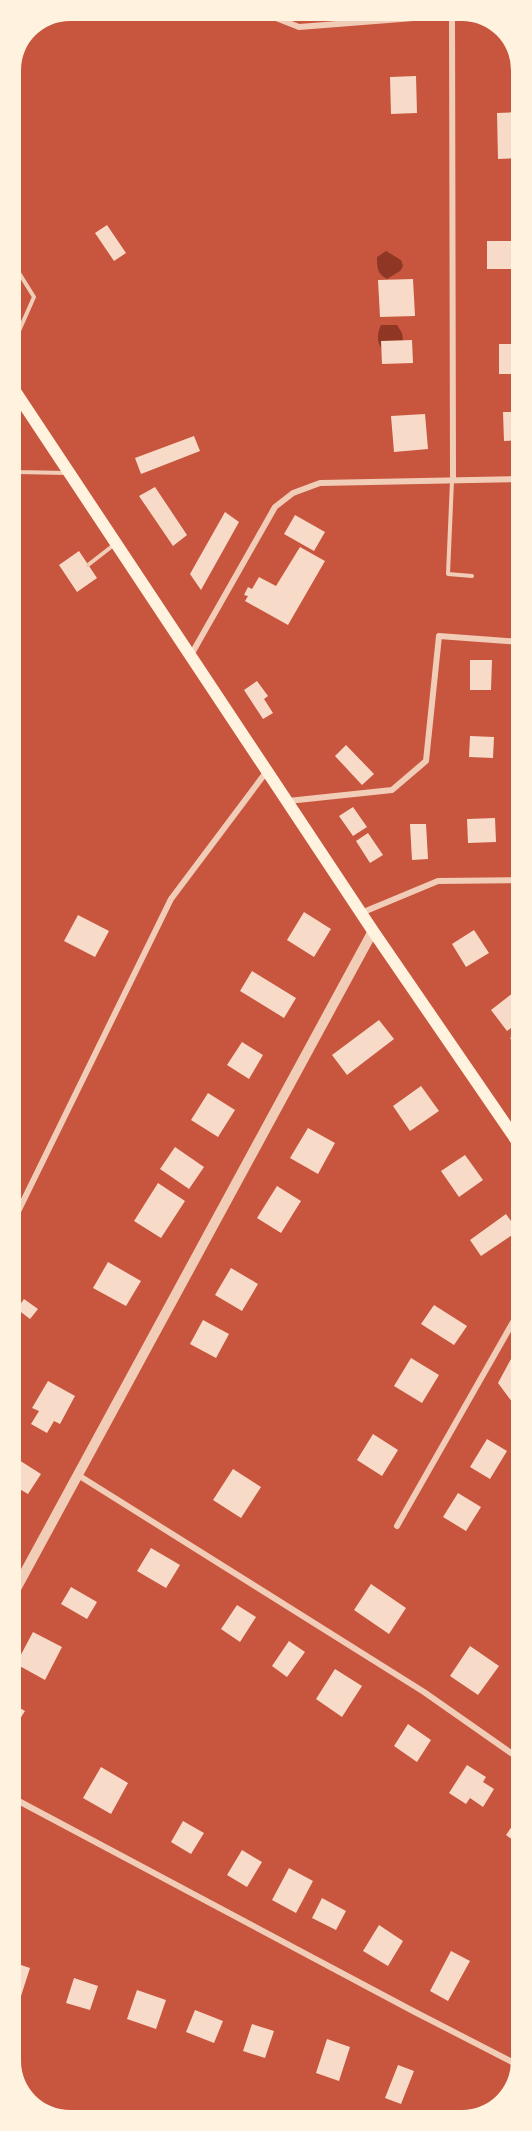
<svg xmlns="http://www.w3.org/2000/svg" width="532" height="2131" font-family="'IBM Plex Sans',sans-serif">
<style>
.water{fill:#8f3625}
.building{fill:#f7dbc8}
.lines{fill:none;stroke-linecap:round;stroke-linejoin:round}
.service{stroke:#f1ccb7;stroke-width:4}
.minor{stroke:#f1ccb7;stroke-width:6}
.tertiary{stroke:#f1ccb7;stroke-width:10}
.secondary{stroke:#fff3e0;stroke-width:12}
</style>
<rect width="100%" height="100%" fill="#c8553d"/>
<!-- water -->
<path class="water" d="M 386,251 L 401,260 L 403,266 L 400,271 L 387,279 C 377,274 377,267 377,257 Z
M 381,325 L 397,325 L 402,333 L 404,346 L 385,354 C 377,343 376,337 381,325 Z"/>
<!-- building -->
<path class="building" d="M 416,76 L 417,113 L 391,114 L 390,77 Z
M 520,112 L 520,158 L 498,159 L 497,113 Z
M 107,225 L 126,253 L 114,261 L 95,233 Z
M 487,241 L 521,241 L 521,269 L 487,269 Z
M 413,279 L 415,316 L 380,317 L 378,280 Z
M 412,340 L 413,363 L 382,364 L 381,341 Z
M 499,344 L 521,344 L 521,374 L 499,374 Z
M 503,412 L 521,412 L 521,440 L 504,441 Z
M 425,414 L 428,449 L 394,452 L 391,416 Z
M 194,436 L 200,451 L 141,474 L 135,458 Z
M 155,487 L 187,535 L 173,546 L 139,496 Z
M 225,512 L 239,522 L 201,590 L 190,574 Z
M 295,515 L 325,532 L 314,551 L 284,534 Z
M 300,547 L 325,561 L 288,625 L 245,601 L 248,596 L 244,595 L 248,587 L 252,589 L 259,577 L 276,586 Z
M 79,551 L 97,578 L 77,592 L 59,565 Z
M 470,660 L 492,660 L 491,690 L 470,690 Z
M 257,681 L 268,696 L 264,699 L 273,713 L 263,719 L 244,690 Z
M 470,736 L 494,737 L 493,758 L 469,757 Z
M 346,745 L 374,774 L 362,785 L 335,756 Z
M 353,807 L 367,827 L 353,836 L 339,816 Z
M 495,818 L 496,842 L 468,843 L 467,819 Z
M 410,824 L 426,824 L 428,859 L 412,860 Z
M 368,833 L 383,855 L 370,863 L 356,841 Z
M 304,912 L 331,929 L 314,957 L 287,940 Z
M 78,915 L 109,931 L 95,957 L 64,941 Z
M 474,930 L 489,953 L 466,967 L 452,944 Z
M 252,971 L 296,998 L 284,1018 L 240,991 Z
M 514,992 L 521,1002 L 521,1021 L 507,1031 L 491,1010 Z
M 379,1020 L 394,1039 L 347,1075 L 332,1055 Z
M 521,1030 L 521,1053 L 510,1038 Z
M 242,1042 L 263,1055 L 249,1079 L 227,1065 Z
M 421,1086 L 439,1111 L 410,1131 L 393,1106 Z
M 208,1093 L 235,1110 L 218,1137 L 191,1120 Z
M 308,1128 L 335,1143 L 318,1174 L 290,1158 Z
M 11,1132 L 20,1136 L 11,1160 Z
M 175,1147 L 204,1167 L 189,1189 L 160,1169 Z
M 465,1155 L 483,1180 L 459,1197 L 441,1171 Z
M 158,1183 L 185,1201 L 161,1238 L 134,1221 Z
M 277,1186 L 301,1201 L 281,1233 L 257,1218 Z
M 506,1214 L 518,1231 L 481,1256 L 470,1240 Z
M 108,1262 L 141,1281 L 126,1306 L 93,1288 Z
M 231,1268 L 258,1284 L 242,1311 L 215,1295 Z
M 24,1299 L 38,1309 L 30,1319 L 17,1309 Z
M 434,1305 L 467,1326 L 454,1345 L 421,1324 Z
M 203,1320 L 229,1334 L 216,1358 L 190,1344 Z
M 518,1346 L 521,1350 L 521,1414 L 498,1383 Z
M 411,1358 L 439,1375 L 422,1403 L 394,1386 Z
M 48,1381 L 75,1396 L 60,1424 L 54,1421 L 47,1433 L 31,1424 L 39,1411 L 32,1408 Z
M 373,1434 L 398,1450 L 382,1476 L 357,1460 Z
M 487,1439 L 507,1451 L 490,1479 L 470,1467 Z
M 11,1455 L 41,1474 L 28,1494 L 11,1484 Z
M 233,1469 L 261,1487 L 241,1518 L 213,1500 Z
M 458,1493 L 481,1507 L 466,1531 L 443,1517 Z
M 151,1548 L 180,1565 L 166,1588 L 137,1571 Z
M 371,1584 L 406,1608 L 389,1634 L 354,1610 Z
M 71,1587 L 97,1602 L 87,1619 L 61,1604 Z
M 237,1605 L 256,1617 L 240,1642 L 221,1629 Z
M 33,1632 L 62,1647 L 45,1680 L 16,1664 Z
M 289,1641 L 305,1652 L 287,1677 L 272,1666 Z
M 470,1646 L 499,1666 L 478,1695 L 450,1676 Z
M 335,1669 L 362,1686 L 342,1717 L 316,1699 Z
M 11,1703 L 25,1711 L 11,1733 Z
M 408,1724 L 431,1740 L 417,1762 L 394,1746 Z
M 467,1765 L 486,1777 L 483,1782 L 494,1789 L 483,1807 L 470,1798 L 466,1804 L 449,1793 Z
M 101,1767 L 128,1783 L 111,1814 L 83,1798 Z
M 521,1813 L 521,1846 L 506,1835 Z
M 183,1821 L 204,1833 L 191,1854 L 171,1842 Z
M 242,1850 L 262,1862 L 247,1887 L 227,1875 Z
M 289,1868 L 313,1881 L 296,1913 L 272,1900 Z
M 322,1898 L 346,1911 L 336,1930 L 312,1918 Z
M 379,1925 L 403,1941 L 388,1966 L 363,1951 Z
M 451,1951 L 470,1961 L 448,2001 L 430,1991 Z
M 12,1962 L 30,1968 L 21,1996 L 12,1993 Z
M 74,1978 L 98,1986 L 90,2010 L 66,2003 Z
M 137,1990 L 166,2000 L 156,2029 L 127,2019 Z
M 195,2010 L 223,2021 L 214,2043 L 186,2032 Z
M 252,2024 L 274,2031 L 265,2058 L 243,2051 Z
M 327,2039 L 350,2047 L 339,2081 L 316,2073 Z
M 398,2065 L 414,2071 L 401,2104 L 385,2098 Z"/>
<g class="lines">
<!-- service -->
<path class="service" d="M 11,260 L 34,297 L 11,349
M 11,459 L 18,472 L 66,473
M 452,481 L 448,574 L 472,576
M 88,565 L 115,544"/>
<!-- minor -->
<path class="minor" d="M 268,11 L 276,18 L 299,27 L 452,15 L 479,16
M 452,11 L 453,480
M 191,655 L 275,507 L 293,493 L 320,483 L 521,479
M 288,801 L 392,790 L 426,761 L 439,636 L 521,642
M 361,913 L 438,881 L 521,880
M 11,1226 L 171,899 L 267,771
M 78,1475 L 424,1692 L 521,1760
M 397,1526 L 521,1308
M 11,1797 L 413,2011 L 520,2066"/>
<!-- tertiary -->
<path class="tertiary" d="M 11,1598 L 373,931"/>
<!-- secondary -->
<path class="secondary" d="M 11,385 L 373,931 L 521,1147"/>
</g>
<!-- crop -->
<path d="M0 0H532V2131H0ZM70 21H462A49 49 0 0 1 511 70V2061A49 49 0 0 1 462 2110H70A49 49 0 0 1 21 2061V70A49 49 0 0 1 70 21Z" fill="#fff3e0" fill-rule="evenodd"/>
</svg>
